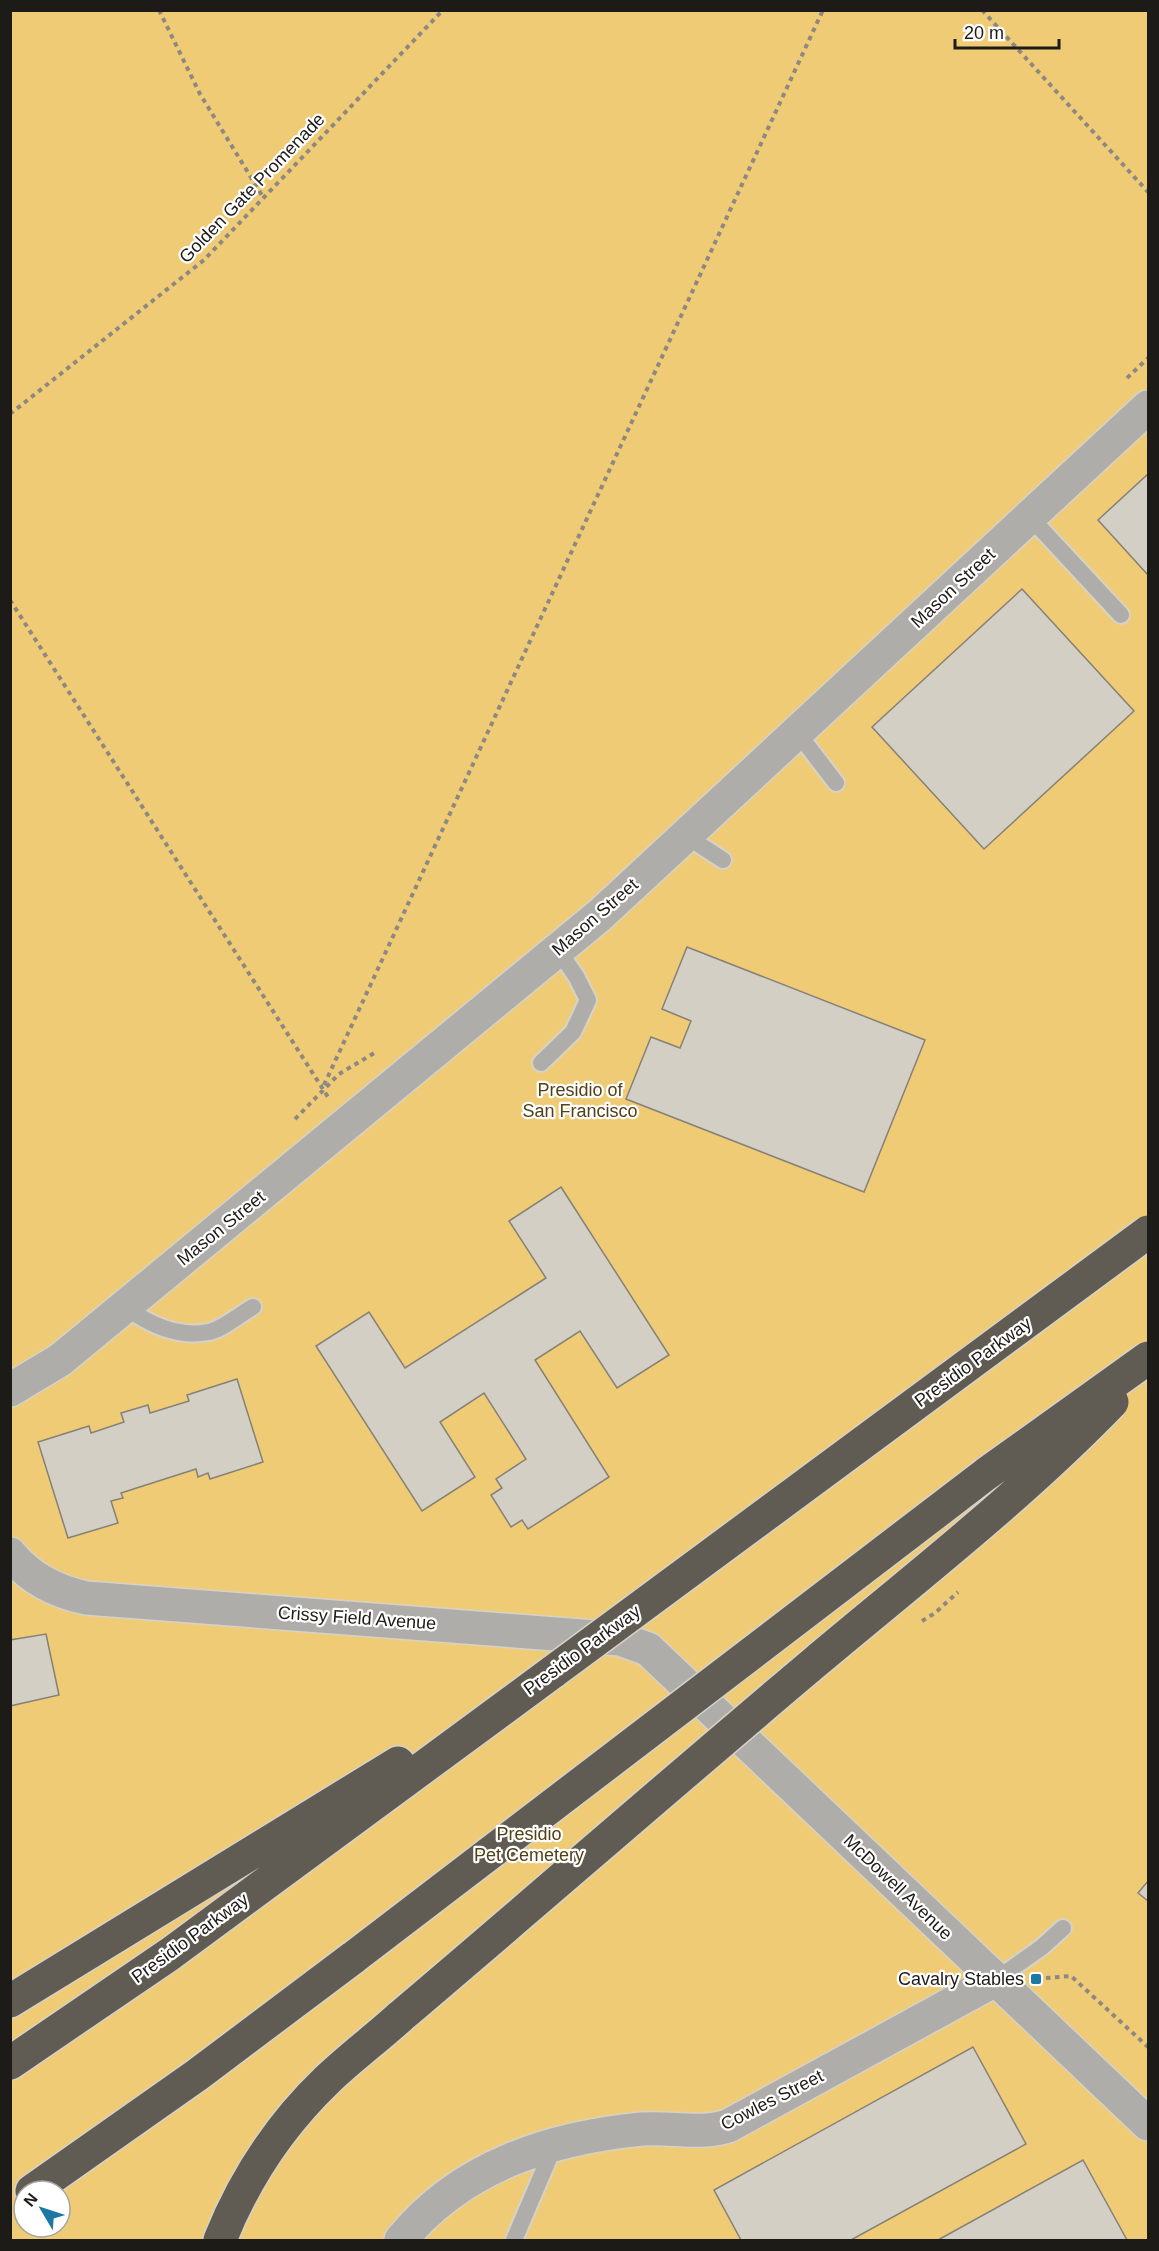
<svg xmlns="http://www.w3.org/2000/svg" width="1159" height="2251" font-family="Arial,sans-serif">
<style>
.green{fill:#efcb75;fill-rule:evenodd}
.building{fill:#d3cfc4;stroke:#868177;stroke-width:1.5}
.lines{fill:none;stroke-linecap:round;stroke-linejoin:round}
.service-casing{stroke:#d7d2c8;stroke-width:20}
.minor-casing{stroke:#d7d2c8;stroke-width:36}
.tertiary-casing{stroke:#d7d2c8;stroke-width:36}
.motorway-casing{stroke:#d7d2c8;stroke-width:36}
.path{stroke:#8d8982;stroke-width:4;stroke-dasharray:4.5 4.5;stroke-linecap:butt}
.service{stroke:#afada9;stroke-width:16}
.minor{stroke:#afada9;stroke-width:33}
.tertiary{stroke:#afada9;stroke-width:33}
.motorway{stroke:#615c53;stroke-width:33}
.motorway-bridge-casing{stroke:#d7d2c8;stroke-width:36;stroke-linecap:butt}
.motorway-bridge{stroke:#615c53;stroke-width:33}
.poi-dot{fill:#1e78a6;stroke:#fff;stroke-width:2}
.labels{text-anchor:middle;stroke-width:4.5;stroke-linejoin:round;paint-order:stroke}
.street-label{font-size:18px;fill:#1d1b17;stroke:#fff}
.park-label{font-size:18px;fill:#524116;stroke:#fff}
.poi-label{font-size:18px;fill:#1d1b17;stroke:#fff;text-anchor:end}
</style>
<rect width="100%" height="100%" fill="#faf5ea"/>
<!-- green -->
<path class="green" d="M 11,11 L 1148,11 L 1148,2240 L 11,2240 ZM 24,2191 L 60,2191 L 60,2227 L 24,2227 Z"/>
<!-- building -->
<path class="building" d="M 1148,474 L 1148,575 L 1098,520 Z
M 1022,589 L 1134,711 L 984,849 L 872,727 Z
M 687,947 L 925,1040 L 864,1192 L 626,1099 L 651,1037 L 680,1048 L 691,1021 L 662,1009 Z
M 561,1187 L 669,1355 L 617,1388 L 580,1331 L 535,1360 L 609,1477 L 528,1529 L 522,1520 L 511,1527 L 491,1495 L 502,1488 L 496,1479 L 526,1459 L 484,1393 L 440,1422 L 475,1477 L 422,1511 L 316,1346 L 369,1312 L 405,1368 L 546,1278 L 509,1221 Z
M 237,1379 L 263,1462 L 210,1479 L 208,1473 L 198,1477 L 196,1469 L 121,1493 L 123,1498 L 111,1501 L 118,1523 L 68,1538 L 38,1442 L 89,1426 L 91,1433 L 124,1422 L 121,1413 L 148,1405 L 150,1413 L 189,1401 L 187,1395 Z
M 46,1634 L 59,1695 L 10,1706 L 10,1640 Z
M 1148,1881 L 1148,1901 L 1138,1893 Z
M 973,2047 L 1026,2144 L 851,2240 L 741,2240 L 714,2190 Z
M 1083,2160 L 1127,2240 L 938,2240 Z"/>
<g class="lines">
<!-- service casing -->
<g class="service-casing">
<path id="service" d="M 1030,517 L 1121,615
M 797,732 L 836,783
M 686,836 L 723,860
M 541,1063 L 573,1032 L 588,1000 L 576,976 L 558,950
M 125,1307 C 149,1324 177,1338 208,1332 C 222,1330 240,1314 253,1307
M 997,1979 L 1042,1947 L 1063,1928
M 514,2240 L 555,2144"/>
</g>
<!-- minor casing -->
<g class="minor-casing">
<path id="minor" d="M 401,2240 C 461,2166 550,2138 642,2129 C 672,2127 699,2135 728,2126 L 997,1979"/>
</g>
<!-- tertiary casing -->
<g class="tertiary-casing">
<path id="tertiary" d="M 10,1390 L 60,1360 L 600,915 L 1148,407
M 10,1554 C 31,1579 55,1591 86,1598 L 620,1639 L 648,1649 L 1148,2124"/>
</g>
<!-- motorway casing -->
<g class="motorway-casing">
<path id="motorway" d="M 10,2001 L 398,1763
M 10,2063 L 170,1954 L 554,1671
M 32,2191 L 197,2075 L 354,1957
M 220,2240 C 244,2180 280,2125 327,2080 C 351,2057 377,2038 401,2016"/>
</g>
<!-- path -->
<path class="path" d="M 159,10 L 200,94 L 263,197
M 982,10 L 1148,192
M 1127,378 L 1148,358
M 10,414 L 204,260 L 443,10
M 10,600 L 328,1097
M 324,1085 L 823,10
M 295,1119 L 339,1074 L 376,1052
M 922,1621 L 935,1613 L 958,1592
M 1046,1978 L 1071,1976 L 1148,2047"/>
<!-- service -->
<use href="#service" class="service"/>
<!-- minor -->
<use href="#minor" class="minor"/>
<!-- tertiary -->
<use href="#tertiary" class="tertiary"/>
<!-- motorway -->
<use href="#motorway" class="motorway"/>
<!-- motorway-bridge casing -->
<g class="motorway-bridge-casing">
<path id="motorway-bridge" d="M 554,1671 L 1148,1232
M 354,1957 L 986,1474 L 1148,1358
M 401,2016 C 539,1899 675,1780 814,1663 C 915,1578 1020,1497 1112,1402"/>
</g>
<!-- motorway-bridge -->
<use href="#motorway-bridge" class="motorway-bridge"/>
</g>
<!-- markers -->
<rect class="poi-dot" x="1030" y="1973" width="12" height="12" rx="3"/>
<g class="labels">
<!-- street labels -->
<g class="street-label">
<text transform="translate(252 188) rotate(-46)" y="6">Golden Gate Promenade</text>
<text transform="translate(953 588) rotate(-43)" y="6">Mason Street</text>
<text transform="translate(595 917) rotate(-41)" y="6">Mason Street</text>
<text transform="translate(221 1228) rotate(-39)" y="6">Mason Street</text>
<text transform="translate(973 1362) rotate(-36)" y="6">Presidio Parkway</text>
<text transform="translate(357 1618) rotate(4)" y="6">Crissy Field Avenue</text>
<text transform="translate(582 1650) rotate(-36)" y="6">Presidio Parkway</text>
<text transform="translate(898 1887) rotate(44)" y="6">McDowell Avenue</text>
<text transform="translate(190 1938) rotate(-36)" y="6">Presidio Parkway</text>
<text transform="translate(772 2100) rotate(-27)" y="6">Cowles Street</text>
</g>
<!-- park labels -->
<g class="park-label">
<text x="580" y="1096">Presidio of<tspan x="580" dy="21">San Francisco</tspan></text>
<text x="529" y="1840">Presidio<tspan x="529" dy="21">Pet Cemetery</tspan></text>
</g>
<!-- poi labels -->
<g class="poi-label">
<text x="1024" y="1985">Cavalry Stables</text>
</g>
</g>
<!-- border -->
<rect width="1159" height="2251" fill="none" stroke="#1d1b17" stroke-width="24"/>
<!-- north arrow -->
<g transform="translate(42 2209) rotate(309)"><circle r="28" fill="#ffffff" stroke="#a5a4a2" stroke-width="1.5"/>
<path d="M0-4.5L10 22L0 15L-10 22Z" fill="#1e78a6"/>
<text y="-9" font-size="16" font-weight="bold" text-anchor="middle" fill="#1d1b17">N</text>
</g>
<!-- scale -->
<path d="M955 39v9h104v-9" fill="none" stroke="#1d1b17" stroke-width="3"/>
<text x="964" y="39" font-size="18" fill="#1d1b17" stroke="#ffffff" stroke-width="4.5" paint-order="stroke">20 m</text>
</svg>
